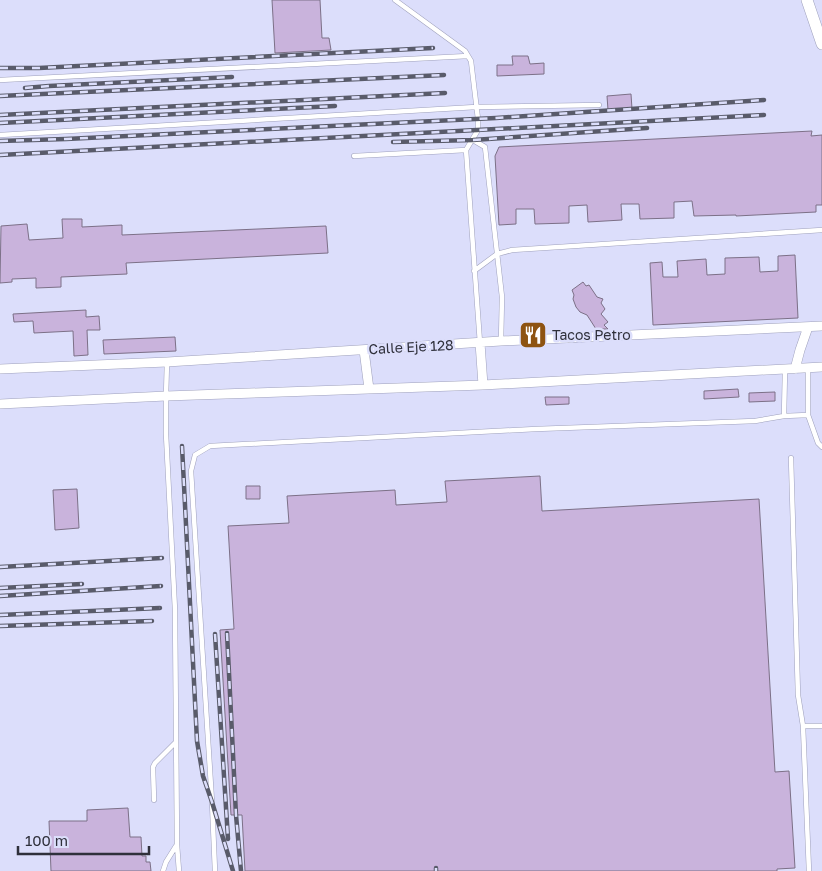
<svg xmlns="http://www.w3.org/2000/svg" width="822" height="871" font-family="'Golos Text',sans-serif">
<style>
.building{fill:#c9b3dc;stroke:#7c7087}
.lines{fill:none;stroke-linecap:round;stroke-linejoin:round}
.service-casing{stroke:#9fa1bc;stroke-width:5.5}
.minor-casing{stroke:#9fa1bc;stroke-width:10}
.tertiary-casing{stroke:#9fa1bc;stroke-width:12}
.service{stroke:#fff;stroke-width:4.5}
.minor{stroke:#fff;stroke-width:9}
.tertiary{stroke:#fff;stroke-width:11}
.rail-casing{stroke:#595b6a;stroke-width:4.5}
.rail{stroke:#dcdefb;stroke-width:2.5;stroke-dasharray:8;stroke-linecap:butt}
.labels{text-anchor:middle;stroke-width:5;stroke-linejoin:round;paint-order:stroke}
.poi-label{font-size:14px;fill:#2f303b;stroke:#dcdefb;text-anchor:start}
.street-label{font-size:14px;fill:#2f303b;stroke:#dcdefb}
</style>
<rect width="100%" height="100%" fill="#dcdefb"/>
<!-- building -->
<path class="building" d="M 272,0 L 320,0 L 322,38 L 329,38 L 331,50 L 275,53 Z
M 512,56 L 528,56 L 530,64 L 544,63 L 544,74 L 497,76 L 497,65 L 513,65 Z
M 631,94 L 632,109 L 608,110 L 607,96 Z
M 812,131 L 811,136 L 822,135 L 822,205 L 816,205 L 816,212 L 736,216 L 736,215 L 694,216 L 692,201 L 674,202 L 674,218 L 640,219 L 639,204 L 621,204 L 622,220 L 588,222 L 587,205 L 569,206 L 569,223 L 535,224 L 534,209 L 516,209 L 516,224 L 499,225 L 495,156 L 499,147 Z
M 62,219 L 82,219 L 82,227 L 122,225 L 122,235 L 326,226 L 328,253 L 126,263 L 127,274 L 61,277 L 61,287 L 36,288 L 36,278 L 12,279 L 12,282 L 0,283 L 1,226 L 27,224 L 29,240 L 63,238 Z
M 795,255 L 798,318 L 653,325 L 650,263 L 662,262 L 663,277 L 678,277 L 677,261 L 706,259 L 707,275 L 725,274 L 725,258 L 759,257 L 760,272 L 778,271 L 778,256 Z
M 583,282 L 586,286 L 589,285 L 597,297 L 603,299 L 601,303 L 605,309 L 601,314 L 608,322 L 604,325 L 608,329 L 596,329 L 587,315 L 580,312 L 576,307 L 573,299 L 574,295 L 572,290 Z
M 86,310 L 86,317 L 99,316 L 100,330 L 87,330 L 88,355 L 74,356 L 73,331 L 34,333 L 33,321 L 14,322 L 13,314 Z
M 175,337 L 176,351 L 104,354 L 103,340 Z
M 738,389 L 739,397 L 704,399 L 704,391 Z
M 775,392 L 775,401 L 749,402 L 749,393 Z
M 545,397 L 569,397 L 569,404 L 546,405 Z
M 540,476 L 542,511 L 759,499 L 775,772 L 789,771 L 795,868 L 777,869 L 777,871 L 245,871 L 242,815 L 231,815 L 220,630 L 234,629 L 228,526 L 289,523 L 287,496 L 395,490 L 396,505 L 447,502 L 445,481 Z
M 246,486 L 260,486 L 260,499 L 246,499 Z
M 77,489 L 79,528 L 55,530 L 53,490 Z
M 128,808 L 130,837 L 141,837 L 142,856 L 146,856 L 146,862 L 150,862 L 151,871 L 51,871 L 49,821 L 87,821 L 87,810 Z"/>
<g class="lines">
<!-- service casing -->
<g class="service-casing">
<path id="service" d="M 395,0 L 465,51 L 471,61 L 478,119 L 478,130 L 466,150 L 480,343
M 0,80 L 468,56
M 0,135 L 476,107 L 599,105
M 473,140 L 485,147 L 502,297 L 501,341
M 354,156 L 466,150
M 474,271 L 497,254 L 512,250 L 822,230
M 167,362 L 166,396 L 166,434 L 175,610 L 177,845 L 179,871
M 808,415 L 808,368
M 784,416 L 785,370
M 791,458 L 798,695 L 803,726 L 822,726
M 803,726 L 809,871
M 154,800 L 153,767 L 155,763 L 176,742
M 163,871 L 166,862 L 176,846
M 215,871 L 212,802 L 191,471 L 195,455 L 210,446 L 536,429 L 755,421 L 784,416 L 808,415 L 818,443 L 822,447"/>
</g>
<!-- minor casing -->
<g class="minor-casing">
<path id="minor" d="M 480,343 L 483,385
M 364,350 L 369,389
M 0,369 L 167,362 L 501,341 L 822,326
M 795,369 L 800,350 L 808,327
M 0,404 L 166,396 L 483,385 L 822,367"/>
</g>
<!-- tertiary casing -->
<g class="tertiary-casing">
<path id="tertiary" d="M 807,0 L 822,44"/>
</g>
<!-- service -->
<use href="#service" class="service"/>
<!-- minor -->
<use href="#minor" class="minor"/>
<!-- tertiary -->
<use href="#tertiary" class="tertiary"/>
<!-- rail casing -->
<g class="rail-casing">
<path id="rail" d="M 0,68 L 39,68 L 433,48
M 25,88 L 49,86 L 232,77
M 0,96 L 444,75
M 0,115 L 445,93
M 0,123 L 335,106
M 0,141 L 66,139 L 496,118 L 764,100
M 393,142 L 473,140 L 647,128
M 0,155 L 764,115
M 182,446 L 197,741 L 203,776 L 212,802 L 233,871
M 0,567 L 162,558
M 0,588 L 82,584
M 0,596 L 161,586
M 0,615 L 160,608
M 0,626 L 152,621
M 227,633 L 236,815 L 241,871
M 215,634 L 228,839
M 436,868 L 436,871"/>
</g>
<!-- rail -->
<use href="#rail" class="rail"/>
</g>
<!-- icons -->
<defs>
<g id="restaurant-square" transform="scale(1.4375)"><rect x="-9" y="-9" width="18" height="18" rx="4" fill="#8e5311" stroke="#dcdefb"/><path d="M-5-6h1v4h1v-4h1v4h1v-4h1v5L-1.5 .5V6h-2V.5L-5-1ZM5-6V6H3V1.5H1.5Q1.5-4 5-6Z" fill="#fff"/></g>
</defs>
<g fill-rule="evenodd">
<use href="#restaurant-square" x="533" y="335"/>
</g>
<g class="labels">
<!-- poi labels -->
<g class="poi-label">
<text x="552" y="340">Tacos Petro</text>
</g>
<!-- street labels -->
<g class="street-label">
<text transform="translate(411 347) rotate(-3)" y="5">Calle Eje 128</text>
</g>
</g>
<!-- scale -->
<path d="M18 846v8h131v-8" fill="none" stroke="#2f303b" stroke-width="2.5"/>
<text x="25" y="846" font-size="15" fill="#2f303b" stroke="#dcdefb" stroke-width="4" paint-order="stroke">100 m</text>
</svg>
